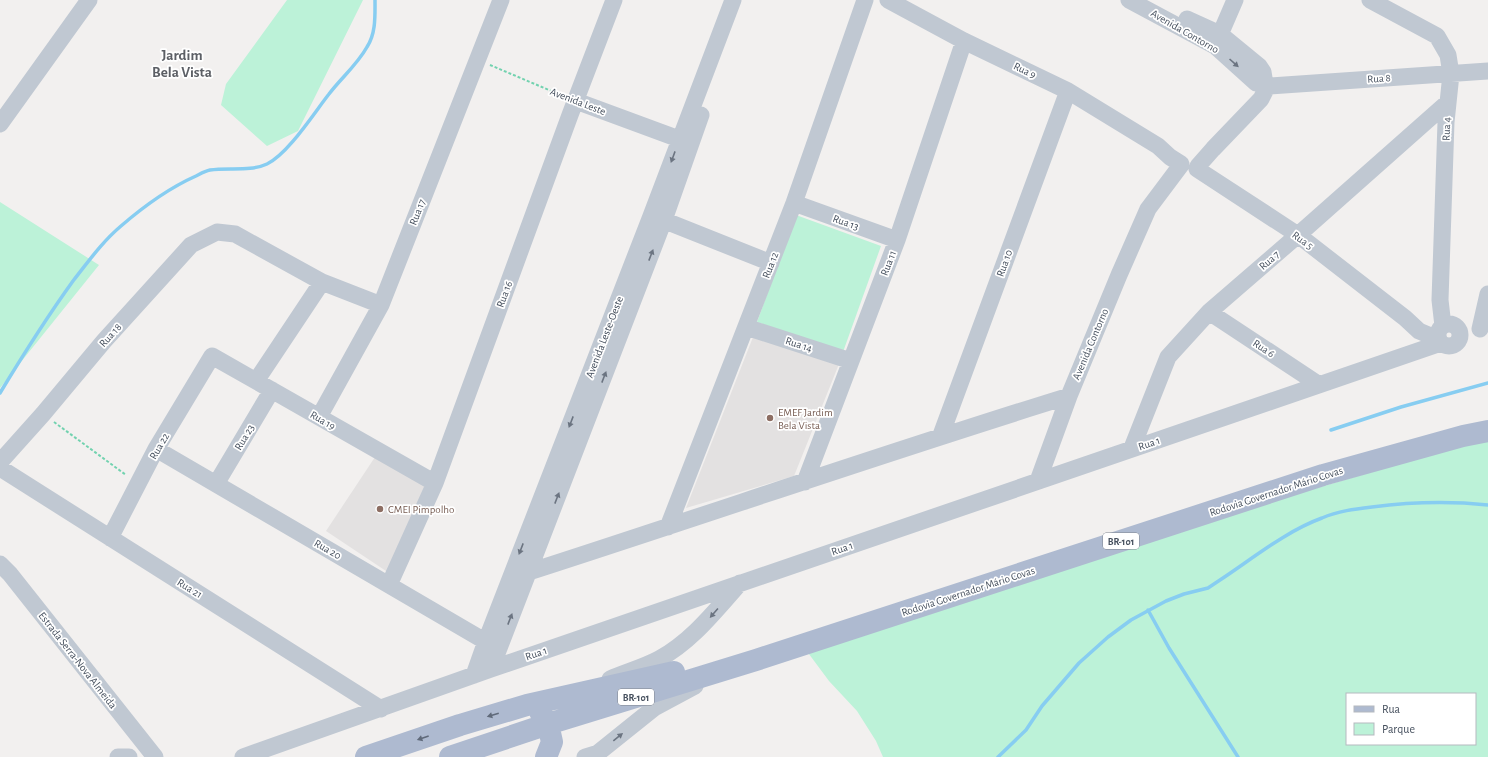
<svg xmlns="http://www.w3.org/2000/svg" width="1488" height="757" font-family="'Alegreya Sans',sans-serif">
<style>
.education{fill:#e3e1e1}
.green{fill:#bcf2d8;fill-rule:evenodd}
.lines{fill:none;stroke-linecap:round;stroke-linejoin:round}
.stream{stroke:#87cdf1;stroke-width:3.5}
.path{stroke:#72d2af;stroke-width:2;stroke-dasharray:3 2;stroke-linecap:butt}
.minor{stroke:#c0c8d2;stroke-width:17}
.major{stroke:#aebad0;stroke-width:22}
.oneway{fill:#6b7481}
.oneway2{fill:#606a7a}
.education-dot{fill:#8d6e63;stroke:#fff;stroke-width:1.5}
.labels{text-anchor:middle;stroke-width:3.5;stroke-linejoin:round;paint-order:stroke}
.shield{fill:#fff;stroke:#7e848e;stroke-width:1}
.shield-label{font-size:10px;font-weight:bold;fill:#46505e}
.street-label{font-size:11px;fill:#46505e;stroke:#fff}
.education-label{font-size:11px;fill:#785e54;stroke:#fff;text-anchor:start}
.district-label{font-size:15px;font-weight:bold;fill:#5c5f65;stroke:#fff}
</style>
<rect width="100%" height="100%" fill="#f2f0ef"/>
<!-- education -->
<path class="education" d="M 755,332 L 841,359 L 794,476 L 686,508 Z
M 377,454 L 430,486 L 389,573 L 326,531 Z"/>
<!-- green -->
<path class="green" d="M 287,0 L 363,0 L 298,131 L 267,146 L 221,105 L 226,84 Z
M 0,202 L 99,265 L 0,388 Z
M 796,215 L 881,246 L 843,352 L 757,322 Z
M 1488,438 L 1488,757 L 883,757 L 876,741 L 857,711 L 829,681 L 803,646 L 1088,555 ZM 1347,694 L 1475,694 L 1475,744 L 1347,744 Z"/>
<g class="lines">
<!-- stream -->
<path class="stream" d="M 0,393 C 23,355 47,317 73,281 C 88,262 102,242 121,226 C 143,207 169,188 196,176 C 200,174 205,171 210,170 C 228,167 250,172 267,164 C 288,154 314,113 329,94 C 341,78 357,65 367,47 C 376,33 375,16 375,0
M 1331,430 L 1401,407 L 1488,383
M 1148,610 L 1169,648 L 1238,757
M 998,757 L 1026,730 L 1042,706 L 1079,663 L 1108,637 L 1131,620 L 1166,601 L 1184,594 L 1208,588 L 1220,580 C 1252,559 1286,531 1322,518 C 1338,511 1355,509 1372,507 C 1411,502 1449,501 1488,505"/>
<!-- path -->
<path class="path" d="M 490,65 L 563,96
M 54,422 L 126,475"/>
<!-- minor -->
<path class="minor" d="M 888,0 L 964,41 L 1068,91 L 1158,146 L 1170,157 L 1181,164
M 1129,0 L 1215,46 L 1256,83
M 1370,0 L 1437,36 L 1448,55 L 1451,74 L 1446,122 L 1440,300 L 1443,326
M 1187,19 L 1220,34 L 1259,66 L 1263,72 L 1264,78
M 1216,44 L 1235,0
M 1269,86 L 1488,71
M 576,101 L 679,139
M 0,124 L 89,0
M 1198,166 L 1213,149 L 1261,99 L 1265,91
M 1197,169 L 1298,235 L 1405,318 L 1419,331 L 1438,339
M 794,203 L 897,240
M 653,216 L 771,263
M 1209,312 L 1318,384
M1438 335a11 11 0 1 1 22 0a11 11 0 1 1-22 0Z
M 746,327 L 851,361
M 1480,329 L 1488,294
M 256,381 L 322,282
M 319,417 L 381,305 L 501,0
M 941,435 L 1068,91
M 1132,448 L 1168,357 L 1209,312 L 1298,235 L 1447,103
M 156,449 L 495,647
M 0,462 L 43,414 L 104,341 L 191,245 L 217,232 L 235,234 L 322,282 L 381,305
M 0,468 L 381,709
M 1038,481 L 1069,396 L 1119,275 L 1148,209 L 1181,165
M 805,482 L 897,240 L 964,41
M 216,484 L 272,390
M 668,527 L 794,203 L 865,0
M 110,538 L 156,449 L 212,356 L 435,483
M 0,564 L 10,574 L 155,757
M 521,570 L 529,572 C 709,514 888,452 1069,396
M 389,585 L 435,483 L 570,115 L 614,0
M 491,669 L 664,220 L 701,115
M 474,675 L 486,641 L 651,216 L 733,0
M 610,679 C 626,672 644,667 659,659 C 692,641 715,611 740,583
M 118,757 L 129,757
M 243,757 L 491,669 L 1441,343
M 585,757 L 598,753 L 654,708 L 695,686"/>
<!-- major -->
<path class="major" d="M 540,712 L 548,724 L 552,742 L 546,757
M 366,757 L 460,725 L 527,705 L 674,672
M 450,757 L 548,724 L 756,660 L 1323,475 L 1463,436 L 1488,431"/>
</g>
<!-- one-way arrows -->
<defs><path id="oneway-solid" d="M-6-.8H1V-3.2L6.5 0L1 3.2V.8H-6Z"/></defs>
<g class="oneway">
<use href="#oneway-solid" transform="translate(1234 63) rotate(42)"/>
<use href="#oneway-solid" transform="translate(673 157) rotate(110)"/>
<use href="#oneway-solid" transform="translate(651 255) rotate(-69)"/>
<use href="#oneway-solid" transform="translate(604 377) rotate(-69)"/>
<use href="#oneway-solid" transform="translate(571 422) rotate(111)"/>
<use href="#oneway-solid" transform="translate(557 498) rotate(-69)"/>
<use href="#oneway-solid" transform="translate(521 549) rotate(111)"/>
<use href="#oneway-solid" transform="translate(714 613) rotate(131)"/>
<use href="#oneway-solid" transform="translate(510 619) rotate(-69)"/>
<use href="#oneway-solid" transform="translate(618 737) rotate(-39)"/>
</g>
<g class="oneway2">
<use href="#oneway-solid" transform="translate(493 715) rotate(164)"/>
<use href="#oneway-solid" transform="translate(423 738) rotate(161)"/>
</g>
<!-- markers -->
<g class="education-dot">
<circle cx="770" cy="418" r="4"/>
<circle cx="380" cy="509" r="4"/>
</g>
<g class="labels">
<!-- shield labels -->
<g class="shield">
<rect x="1103" y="533" width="36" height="16" rx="3"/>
<rect x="618" y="689" width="36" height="16" rx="3"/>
</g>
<g class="shield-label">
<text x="1121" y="545">BR-101</text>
<text x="636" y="701">BR-101</text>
</g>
<!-- street labels -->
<g class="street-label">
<text transform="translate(1185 31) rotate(30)" y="4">Avenida Contorno</text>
<text transform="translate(1025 70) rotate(26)" y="4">Rua 9</text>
<text transform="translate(1379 78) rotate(-4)" y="4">Rua 8</text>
<text transform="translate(578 101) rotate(21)" y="4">Avenida Leste</text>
<text transform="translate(1446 129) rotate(-88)" y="4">Rua 4</text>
<text transform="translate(417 212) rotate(-68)" y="4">Rua 17</text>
<text transform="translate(846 222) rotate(20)" y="4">Rua 13</text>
<text transform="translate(1303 240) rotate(36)" y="4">Rua 5</text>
<text transform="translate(1269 260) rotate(-41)" y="4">Rua 7</text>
<text transform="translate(888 263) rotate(-69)" y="4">Rua 11</text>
<text transform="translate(1004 263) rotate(-70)" y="4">Rua 10</text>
<text transform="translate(770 265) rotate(-69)" y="4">Rua 12</text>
<text transform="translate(504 294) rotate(-70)" y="4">Rua 16</text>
<text transform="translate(110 335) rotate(-48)" y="4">Rua 18</text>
<text transform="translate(604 337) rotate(-69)" y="4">Avenida Leste-Oeste</text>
<text transform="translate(799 344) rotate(18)" y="4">Rua 14</text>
<text transform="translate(1090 344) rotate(-67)" y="4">Avenida Contorno</text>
<text transform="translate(1264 348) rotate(33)" y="4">Rua 6</text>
<text transform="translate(323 420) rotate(30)" y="4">Rua 19</text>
<text transform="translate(244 437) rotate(-59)" y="4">Rua 23</text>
<text transform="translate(1149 443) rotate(-19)" y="4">Rua 1</text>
<text transform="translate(159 446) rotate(-60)" y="4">Rua 22</text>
<text transform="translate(1276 491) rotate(-18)" y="4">Rodovia Governador Mário Covas</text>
<text transform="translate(842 548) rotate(-19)" y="4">Rua 1</text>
<text transform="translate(328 549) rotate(30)" y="4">Rua 20</text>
<text transform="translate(190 588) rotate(32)" y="4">Rua 21</text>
<text transform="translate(968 591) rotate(-18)" y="4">Rodovia Governador Mário Covas</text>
<text transform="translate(536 653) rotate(-19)" y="4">Rua 1</text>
<text transform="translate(78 660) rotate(52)" y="4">Estrada Serra-Nova Almeida</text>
</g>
<!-- education labels -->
<g class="education-label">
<text x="778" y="416">EMEF Jardim<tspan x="778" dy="13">Bela Vista</tspan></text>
<text x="388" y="513">CMEI Pimpolho</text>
</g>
<!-- district labels -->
<g class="district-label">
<text x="182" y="60">Jardim<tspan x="182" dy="17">Bela Vista</tspan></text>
</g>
</g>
<!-- legend -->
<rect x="1346" y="693" width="130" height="52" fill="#ffffff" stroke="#b5b9bf"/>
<rect x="1354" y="706" width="20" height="6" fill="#aebad0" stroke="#b5b9bf"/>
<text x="1382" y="713" font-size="12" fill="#46505e">Rua</text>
<rect x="1354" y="723" width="20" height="12" fill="#bcf2d8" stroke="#b5b9bf"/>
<text x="1382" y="733" font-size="12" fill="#46505e">Parque</text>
</svg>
